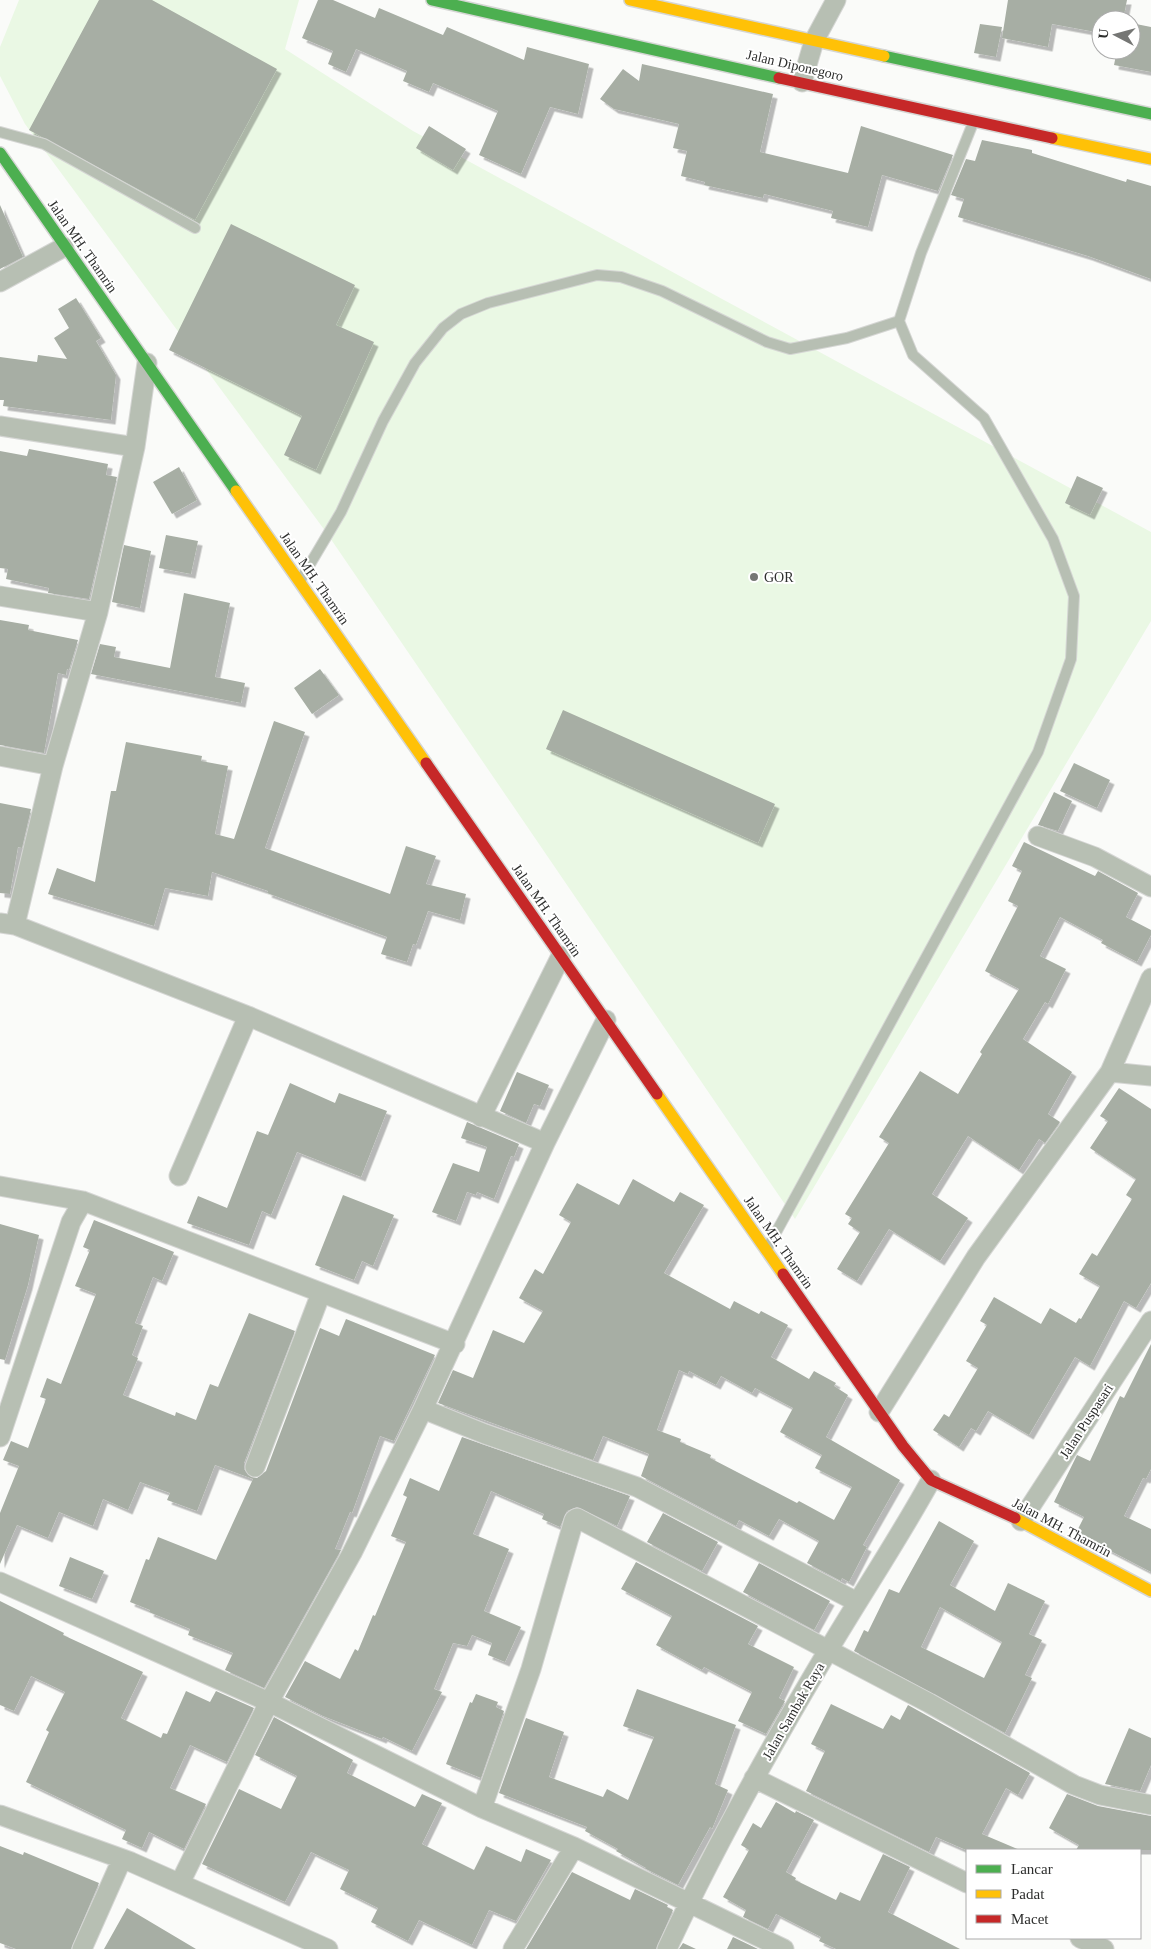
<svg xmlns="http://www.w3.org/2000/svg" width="1151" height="1949" font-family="Georgia,serif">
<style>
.green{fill:#eaf8e4}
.building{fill:#a7aea4;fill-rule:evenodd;filter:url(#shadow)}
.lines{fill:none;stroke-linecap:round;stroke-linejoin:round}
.lane-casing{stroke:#d5d6d4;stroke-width:12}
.street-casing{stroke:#d5d6d4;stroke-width:21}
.fast-casing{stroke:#d5d6d4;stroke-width:14}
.slow-casing{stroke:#d5d6d4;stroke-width:14}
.jam-casing{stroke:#d5d6d4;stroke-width:14}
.lane{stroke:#b7bfb3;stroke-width:10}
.street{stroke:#b7bfb3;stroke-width:19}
.fast{stroke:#4caf50;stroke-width:11}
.slow{stroke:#ffc107;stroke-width:11}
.jam{stroke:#c62828;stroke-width:11}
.poi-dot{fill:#757674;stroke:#fff;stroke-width:2}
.labels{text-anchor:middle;stroke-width:4;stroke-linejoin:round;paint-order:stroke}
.street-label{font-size:14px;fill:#2d2e2d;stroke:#fff}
.poi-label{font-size:14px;fill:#2d2e2d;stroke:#fff;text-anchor:start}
</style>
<defs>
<filter id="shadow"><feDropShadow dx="4.5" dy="4.5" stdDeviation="0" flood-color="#0004"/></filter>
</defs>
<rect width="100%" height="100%" fill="#fafbf9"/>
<!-- green -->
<path class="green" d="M 19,0 L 299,0 L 285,49 L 413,131 L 1151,532 L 1151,621 L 795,1219 L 326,532 L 25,124 L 0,76 L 0,47 Z"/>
<!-- building -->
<path class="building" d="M 99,0 L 152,0 L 277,69 L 195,220 L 29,130 Z
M 318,0 L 333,0 L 375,18 L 379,8 L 443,35 L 447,27 L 524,60 L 527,47 L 589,64 L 578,114 L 550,107 L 521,174 L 479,155 L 498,111 L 433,83 L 429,92 L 403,81 L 407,71 L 356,49 L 346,72 L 328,64 L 333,51 L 302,38 Z
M 1008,0 L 1127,0 L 1123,20 L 1101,20 L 1101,33 L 1052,24 L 1048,47 L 1002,38 Z
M 1131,23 L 1151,27 L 1151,72 L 1114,65 L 1117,50 L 1131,50 Z
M 980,24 L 1002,27 L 996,57 L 974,53 Z
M 642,64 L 773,94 L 760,152 L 848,173 L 861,126 L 953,155 L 938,191 L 882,175 L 868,227 L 831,218 L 833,211 L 764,194 L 763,198 L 704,185 L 705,182 L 681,176 L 687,151 L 673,148 L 679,124 L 614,109 L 600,99 L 623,69 L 639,81 Z
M 429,126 L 466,149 L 453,170 L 416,148 Z
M 982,140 L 1032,150 L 1032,153 L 1126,182 L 1127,179 L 1151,186 L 1151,279 L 1088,256 L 958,217 L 964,199 L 951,195 L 966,159 L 975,161 Z
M 0,205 L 23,257 L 0,269 Z
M 231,224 L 355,285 L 336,325 L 374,342 L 316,470 L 284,455 L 302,416 L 169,350 Z
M 76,298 L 101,338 L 96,341 L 116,375 L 111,420 L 3,406 L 4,400 L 0,400 L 0,357 L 37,362 L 38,355 L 67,359 L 54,338 L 69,328 L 58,309 Z
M 29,449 L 108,464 L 106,475 L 117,477 L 89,599 L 48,593 L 49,588 L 6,579 L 8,569 L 0,568 L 0,451 L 27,456 Z
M 179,467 L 197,500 L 172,514 L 153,482 Z
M 1077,476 L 1103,488 L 1090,515 L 1065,503 Z
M 166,535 L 198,541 L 191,574 L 159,568 Z
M 124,545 L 151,551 L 140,608 L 112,602 Z
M 184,593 L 230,603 L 215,677 L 245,683 L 241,703 L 91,674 L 100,644 L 116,647 L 114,657 L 170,668 Z
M 0,620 L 29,625 L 28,630 L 78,640 L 69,670 L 67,669 L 66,675 L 58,673 L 44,753 L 0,745 Z
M 320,669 L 339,695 L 312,714 L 294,688 Z
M 563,710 L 775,804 L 758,843 L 546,749 Z
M 274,721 L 305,732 L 265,848 L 390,894 L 406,846 L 436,856 L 426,884 L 466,894 L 460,920 L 428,911 L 416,945 L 413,944 L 407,962 L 381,954 L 387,937 L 267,893 L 268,891 L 212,872 L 208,896 L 165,888 L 154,926 L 48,894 L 57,868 L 95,882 L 111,791 L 116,791 L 126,742 L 202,756 L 201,761 L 228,766 L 215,834 L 234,839 Z
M 1074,763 L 1110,780 L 1097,808 L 1060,791 Z
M 1054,792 L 1072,801 L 1058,831 L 1038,825 Z
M 0,803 L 31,809 L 22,848 L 18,847 L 10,894 L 0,893 Z
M 1024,842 L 1095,876 L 1098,871 L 1138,893 L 1126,917 L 1151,930 L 1151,935 L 1137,962 L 1101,943 L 1103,940 L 1060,917 L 1040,956 L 1066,969 L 1048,1004 L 1045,1002 L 1023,1039 L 1072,1072 L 1048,1114 L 1060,1122 L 1045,1143 L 1039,1139 L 1019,1170 L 968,1136 L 932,1194 L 968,1218 L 940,1261 L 889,1229 L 857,1281 L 837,1269 L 860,1232 L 848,1224 L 852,1218 L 845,1214 L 889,1143 L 879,1137 L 920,1071 L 958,1094 L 982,1054 L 980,1052 L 1019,989 L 985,971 L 1018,906 L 1008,901 L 1022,871 L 1012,866 Z
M 517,1072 L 549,1085 L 540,1106 L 534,1104 L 526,1123 L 500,1111 Z
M 290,1083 L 335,1103 L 339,1093 L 387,1111 L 361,1177 L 297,1152 L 271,1215 L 262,1211 L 249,1245 L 187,1223 L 198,1196 L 227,1208 L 257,1131 L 268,1135 Z
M 1119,1088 L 1151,1109 L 1151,1283 L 1136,1308 L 1124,1301 L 1090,1366 L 1075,1357 L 1029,1435 L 988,1411 L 976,1431 L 971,1428 L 959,1447 L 933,1430 L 944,1414 L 949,1417 L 978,1368 L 966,1361 L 987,1325 L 980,1321 L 994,1297 L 1041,1324 L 1050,1308 L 1076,1323 L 1079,1318 L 1081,1319 L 1100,1286 L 1079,1274 L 1092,1253 L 1097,1256 L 1132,1199 L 1126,1195 L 1136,1179 L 1090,1148 L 1108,1121 L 1100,1116 Z
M 467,1122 L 519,1144 L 514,1157 L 511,1156 L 494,1199 L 477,1192 L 476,1195 L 467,1192 L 456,1221 L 432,1212 L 453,1163 L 479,1172 L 487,1147 L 461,1138 Z
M 633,1179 L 674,1202 L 680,1192 L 704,1205 L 664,1273 L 730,1309 L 734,1301 L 759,1314 L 761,1311 L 788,1325 L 771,1357 L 809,1379 L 814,1371 L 836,1383 L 834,1386 L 848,1395 L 826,1437 L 900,1480 L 863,1545 L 867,1547 L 849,1582 L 842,1578 L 841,1581 L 807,1563 L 819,1541 L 779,1519 L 769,1536 L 739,1520 L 736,1526 L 641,1476 L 649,1454 L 603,1436 L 593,1460 L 438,1403 L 453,1370 L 473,1378 L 493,1330 L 524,1343 L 543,1311 L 519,1298 L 535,1269 L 543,1274 L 571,1222 L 559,1215 L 577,1183 L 619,1205 ZM 679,1370 L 688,1374 L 689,1371 L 716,1385 L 721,1376 L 752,1393 L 755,1388 L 793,1408 L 780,1432 L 822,1455 L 815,1468 L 852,1487 L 834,1520 L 799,1501 L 797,1503 L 710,1458 L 711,1455 L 680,1442 L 681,1439 L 657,1430 Z
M 343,1195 L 394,1215 L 373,1266 L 362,1261 L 354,1280 L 315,1265 Z
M 94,1220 L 174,1252 L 162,1281 L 153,1277 L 135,1323 L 143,1326 L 132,1355 L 138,1358 L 123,1395 L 175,1416 L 176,1412 L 196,1420 L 210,1384 L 218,1387 L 249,1313 L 295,1331 L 244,1463 L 244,1469 L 251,1477 L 257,1478 L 266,1471 L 320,1328 L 339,1336 L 346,1319 L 435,1355 L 394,1441 L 380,1436 L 352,1513 L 350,1512 L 335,1549 L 341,1550 L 264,1688 L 225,1670 L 233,1653 L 188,1635 L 190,1629 L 149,1612 L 150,1610 L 130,1602 L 146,1559 L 149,1560 L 158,1537 L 216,1560 L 253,1479 L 215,1465 L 197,1511 L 167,1500 L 170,1493 L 140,1482 L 128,1510 L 103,1499 L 93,1526 L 59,1512 L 48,1538 L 17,1525 L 0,1564 L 0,1513 L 19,1466 L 3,1460 L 11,1441 L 28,1448 L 46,1399 L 40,1397 L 47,1378 L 61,1384 L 96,1294 L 75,1286 L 90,1250 L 83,1247 Z
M 0,1224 L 39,1235 L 28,1285 L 5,1360 L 0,1359 Z
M 1151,1344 L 1151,1469 L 1146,1479 L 1143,1478 L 1124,1516 L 1151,1529 L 1151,1572 L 1076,1533 L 1084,1517 L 1054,1502 L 1077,1455 L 1090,1461 L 1120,1396 L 1124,1398 Z
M 462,1437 L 630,1496 L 617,1526 L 577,1507 L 567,1511 L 560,1527 L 542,1519 L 544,1514 L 491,1491 L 473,1534 L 509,1549 L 484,1611 L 521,1627 L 505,1662 L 488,1655 L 492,1643 L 472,1635 L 467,1646 L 453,1643 L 434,1689 L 442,1692 L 412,1751 L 383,1737 L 382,1739 L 323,1716 L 285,1697 L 305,1661 L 340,1679 L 355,1649 L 358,1651 L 373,1615 L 375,1616 L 406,1542 L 391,1536 L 407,1497 L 403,1495 L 410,1478 L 439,1491 Z
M 663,1513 L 718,1542 L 702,1571 L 647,1542 Z
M 939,1521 L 974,1541 L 950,1585 L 995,1611 L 1008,1583 L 1045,1601 L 1029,1634 L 1042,1640 L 1025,1675 L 1032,1678 L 1005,1733 L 854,1651 L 864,1630 L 868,1632 L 889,1589 L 899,1593 ZM 940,1607 L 1002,1642 L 984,1678 L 921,1647 Z
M 70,1557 L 104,1571 L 92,1599 L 59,1586 Z
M 636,1562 L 758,1626 L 748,1644 L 794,1667 L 779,1698 L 785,1701 L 766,1734 L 738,1721 L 752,1692 L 704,1667 L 702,1670 L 656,1645 L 672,1616 L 621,1589 Z
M 759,1563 L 830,1601 L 814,1630 L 743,1592 Z
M 0,1601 L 64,1633 L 63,1635 L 143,1672 L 121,1718 L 161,1738 L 163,1733 L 167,1734 L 186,1691 L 210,1702 L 216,1691 L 254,1708 L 227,1762 L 190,1745 L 170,1788 L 206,1804 L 184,1849 L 149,1832 L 142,1848 L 122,1839 L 126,1830 L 26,1782 L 49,1732 L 46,1730 L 65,1692 L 31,1676 L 14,1711 L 0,1705 Z
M 637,1689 L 736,1725 L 715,1784 L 728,1790 L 712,1829 L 710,1827 L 678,1885 L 646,1869 L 646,1868 L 616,1851 L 618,1849 L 585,1831 L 587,1827 L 499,1793 L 526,1718 L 564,1732 L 549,1777 L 603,1797 L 607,1789 L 628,1800 L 654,1737 L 623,1726 Z
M 476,1694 L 498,1702 L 496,1707 L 504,1711 L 481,1778 L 446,1764 L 470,1702 L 472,1703 Z
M 831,1704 L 883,1729 L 891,1715 L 900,1720 L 908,1705 L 1030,1773 L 1018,1795 L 1006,1788 L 982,1834 L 1020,1850 L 966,1850 L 936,1837 L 929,1852 L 806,1791 L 825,1751 L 811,1744 Z
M 274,1717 L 353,1760 L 347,1773 L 415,1807 L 422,1794 L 442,1803 L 422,1844 L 474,1870 L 486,1846 L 521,1862 L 526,1849 L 551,1860 L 516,1921 L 489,1910 L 472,1945 L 419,1920 L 408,1941 L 371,1922 L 378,1908 L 340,1889 L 349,1870 L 311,1852 L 285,1902 L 202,1864 L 239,1789 L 281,1809 L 297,1776 L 255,1755 Z
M 1129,1728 L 1151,1738 L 1151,1765 L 1140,1791 L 1105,1784 Z
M 1067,1794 L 1098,1806 L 1151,1816 L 1151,1850 L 1076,1850 L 1079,1845 L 1049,1828 Z
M 776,1802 L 795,1813 L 796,1811 L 814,1820 L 786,1872 L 796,1878 L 795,1880 L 836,1900 L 840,1892 L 860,1901 L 883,1854 L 910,1867 L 888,1912 L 960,1949 L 836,1949 L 819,1941 L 821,1937 L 776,1914 L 768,1929 L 743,1917 L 746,1910 L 723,1897 L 749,1850 L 741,1845 L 753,1823 L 761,1828 Z
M 0,1846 L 23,1855 L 24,1852 L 99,1883 L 71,1949 L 16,1949 L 0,1943 Z
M 572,1872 L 630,1900 L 635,1889 L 668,1905 L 667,1907 L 673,1910 L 656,1949 L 526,1949 Z
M 127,1908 L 196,1949 L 104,1949 Z
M 733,1937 L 758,1949 L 727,1949 Z
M 683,1943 L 696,1949 L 679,1949 Z"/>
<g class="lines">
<!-- lane casing -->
<g class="lane-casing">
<path id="lane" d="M 0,132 L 44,144 L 195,228
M 300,581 L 341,512 L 383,421 L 415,363 L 443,328 L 461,314 L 488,303 L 597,275 L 621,277 L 662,291 L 767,342 L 790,349 L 847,338 L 899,321
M 767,1249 L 1038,752 L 1071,659 L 1074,596 L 1053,539 L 984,418 L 913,355 L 899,321 L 921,253 L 973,123"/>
</g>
<!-- street casing -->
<g class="street-casing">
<path id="street" d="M 802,82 L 814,41 L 836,0
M 0,282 L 64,247
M 0,426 L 135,447
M 0,596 L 98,612
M 0,756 L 53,766
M 1038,836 L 1095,857 L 1151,887
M 0,923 L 15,925 L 248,1016 L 545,1143
M 15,925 L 53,766 L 98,612 L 135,447 L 147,363
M 1110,1072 L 1151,1076
M 481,1117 L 561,956
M 179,1176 L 248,1016
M 0,1186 L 83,1201 L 455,1344
M 423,1409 L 485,1434 L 637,1487 L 857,1602
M 879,1412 L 976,1257 L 1110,1072 L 1151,978
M 0,1437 L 71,1222 L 83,1201
M 255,1467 L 321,1293
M 1021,1521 L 1151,1321
M 0,1582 L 269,1702 L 482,1808 L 574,1847 L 784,1949
M 754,1778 L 967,1883
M 482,1808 L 531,1669 L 574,1520 L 577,1518 L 929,1703 L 1074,1785 L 1100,1795 L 1151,1805
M 0,1815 L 131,1862 L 328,1949
M 180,1883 L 269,1702 L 352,1553 L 423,1409 L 545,1143 L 606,1020
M 1080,1938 L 1104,1949
M 82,1949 L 122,1859
M 513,1949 L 574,1847
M 667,1949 C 715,1846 771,1746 829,1649 C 863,1592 899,1538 931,1480"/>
</g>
<!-- fast casing -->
<g class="fast-casing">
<path id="fast" d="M 432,0 L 779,78
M 884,56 L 1151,114
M 0,153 L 236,491"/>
</g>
<!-- slow casing -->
<g class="slow-casing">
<path id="slow" d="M 630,0 L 884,56
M 1052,138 L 1151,159
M 236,491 L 426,763
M 657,1094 L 783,1274
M 1015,1518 L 1151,1591"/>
</g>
<!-- jam casing -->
<g class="jam-casing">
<path id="jam" d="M 779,78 L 1052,138
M 426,763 L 657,1094
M 783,1274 L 903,1446 L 931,1480 L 1015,1518"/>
</g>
<!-- lane -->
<use href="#lane" class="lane"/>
<!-- street -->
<use href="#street" class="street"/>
<!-- fast -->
<use href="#fast" class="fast"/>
<!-- slow -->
<use href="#slow" class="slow"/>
<!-- jam -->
<use href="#jam" class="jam"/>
</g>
<!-- markers -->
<circle class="poi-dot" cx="754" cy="577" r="5"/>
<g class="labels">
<!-- street labels -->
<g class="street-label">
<text transform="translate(795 65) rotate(13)" y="5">Jalan Diponegoro</text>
<text transform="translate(83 246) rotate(55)" y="5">Jalan MH. Thamrin</text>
<text transform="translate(315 578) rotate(55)" y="5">Jalan MH. Thamrin</text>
<text transform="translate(547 910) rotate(55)" y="5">Jalan MH. Thamrin</text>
<text transform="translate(779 1242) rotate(55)" y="5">Jalan MH. Thamrin</text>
<text transform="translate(1086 1421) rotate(-57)" y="5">Jalan Puspasari</text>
<text transform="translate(1062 1527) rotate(28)" y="5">Jalan MH. Thamrin</text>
<text transform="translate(793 1711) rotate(-60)" y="5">Jalan Sambak Raya</text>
</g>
<!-- poi labels -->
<g class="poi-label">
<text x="764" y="582">GOR</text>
</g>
</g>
<!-- legend -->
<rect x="966" y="1849" width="175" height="90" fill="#ffffff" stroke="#ababab"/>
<rect x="976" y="1865" width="25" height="8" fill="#4caf50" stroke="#ababab"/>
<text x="1011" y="1874" font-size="15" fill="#2d2e2d">Lancar</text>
<rect x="976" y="1890" width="25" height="8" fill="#ffc107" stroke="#ababab"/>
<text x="1011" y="1899" font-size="15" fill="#2d2e2d">Padat</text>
<rect x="976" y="1915" width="25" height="8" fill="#c62828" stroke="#ababab"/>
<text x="1011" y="1924" font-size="15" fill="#2d2e2d">Macet</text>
<!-- north arrow -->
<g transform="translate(1116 35) rotate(276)"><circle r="24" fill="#ffffff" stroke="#ababab"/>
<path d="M0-4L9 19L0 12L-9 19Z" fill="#757674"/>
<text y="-8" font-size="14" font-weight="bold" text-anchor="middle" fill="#2d2e2d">U</text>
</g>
</svg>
